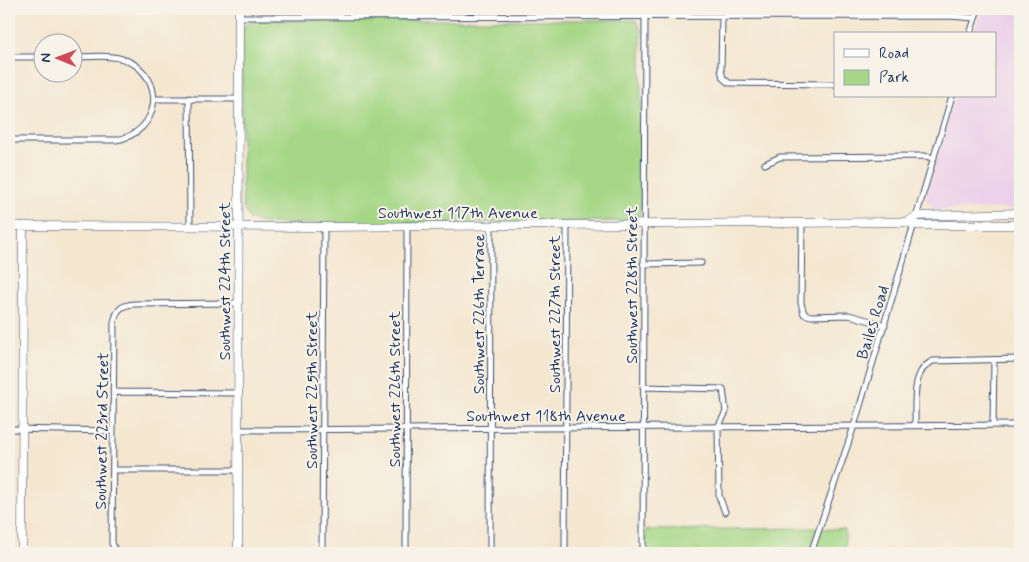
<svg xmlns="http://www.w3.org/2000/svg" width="1029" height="562" font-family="Mynerve,sans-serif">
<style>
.built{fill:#ecd1ea}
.green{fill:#a6d786;stroke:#608372}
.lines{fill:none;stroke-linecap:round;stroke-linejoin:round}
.street-casing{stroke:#3c4b6f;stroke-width:7}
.secondary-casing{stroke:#3c4b6f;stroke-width:9}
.street{stroke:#fff;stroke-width:5}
.secondary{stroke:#fff;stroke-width:8}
.labels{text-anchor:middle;stroke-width:4;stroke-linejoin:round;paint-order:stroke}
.street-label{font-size:16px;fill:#1b2f5e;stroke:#f7f3e8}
</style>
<rect width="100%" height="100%" fill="#f7f3e8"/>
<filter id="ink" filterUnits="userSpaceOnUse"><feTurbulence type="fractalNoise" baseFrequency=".02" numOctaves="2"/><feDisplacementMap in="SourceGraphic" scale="10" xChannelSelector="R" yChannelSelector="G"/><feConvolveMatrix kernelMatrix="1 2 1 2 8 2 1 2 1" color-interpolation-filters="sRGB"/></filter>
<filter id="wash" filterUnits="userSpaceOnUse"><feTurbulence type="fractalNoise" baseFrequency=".0096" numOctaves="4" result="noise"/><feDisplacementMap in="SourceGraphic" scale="20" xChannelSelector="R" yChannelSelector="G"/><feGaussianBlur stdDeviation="1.12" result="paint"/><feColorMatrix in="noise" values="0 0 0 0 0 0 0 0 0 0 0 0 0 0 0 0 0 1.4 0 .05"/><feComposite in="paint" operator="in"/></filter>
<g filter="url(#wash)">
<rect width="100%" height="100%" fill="#f4e7d0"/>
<!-- built -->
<path class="built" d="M 981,9 L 1020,9 L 1020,209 L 933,209 L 930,203 L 927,202 L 926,195 L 955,96 L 995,96 L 995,34 L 974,34 Z"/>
<!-- green -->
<path class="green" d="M 258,20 L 636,20 L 641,30 L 641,209 L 639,216 L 628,221 L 300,224 L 263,223 L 250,220 L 243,208 L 242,186 L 242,33 L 246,24 Z
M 811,528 L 845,530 L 845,553 L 645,553 L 645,530 Z"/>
</g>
<g filter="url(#ink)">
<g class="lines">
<!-- street casing -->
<g class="street-casing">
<path id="street" d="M 239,17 L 949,16 L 975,18
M 722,17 L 721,70 L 723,78 L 729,83 L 835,84
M 970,34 L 978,9
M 9,57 L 42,57
M 189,98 L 190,225
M 155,99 L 238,99
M 9,140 L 116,140 C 160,133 168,78 126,60 C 111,54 89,57 72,57
M 765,164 L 780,157 L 924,156 L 934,158
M 802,222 L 801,303 L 804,314 L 811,316 L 849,315 L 885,325
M 643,264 L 701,263
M 643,387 L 723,389 L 726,412 L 718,427
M 114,392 L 238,393
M 915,425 C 916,405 910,371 933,361 L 1020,359
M 993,425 L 994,360
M 718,427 L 719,496 L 725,512
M 9,429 L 113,431
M 238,430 L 1020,425
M 113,470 L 238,470
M 116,553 L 112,543 L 114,323 C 116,310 121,305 134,304 L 237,303
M 322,553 L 324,227
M 406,553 L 407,225
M 490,553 L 491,225
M 565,553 L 567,225
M 643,553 L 645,17
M 811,553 L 854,426 L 952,96"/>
</g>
<!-- secondary casing -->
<g class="secondary-casing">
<path id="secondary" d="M 907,222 L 917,216 L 1020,213
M 9,226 L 324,227 L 896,222 L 907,222 L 914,225 L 1020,225
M 22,553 L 23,226
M 238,553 L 239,9"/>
</g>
<!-- street -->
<use href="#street" class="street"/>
<!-- secondary -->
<use href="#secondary" class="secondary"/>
</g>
</g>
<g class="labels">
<!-- street labels -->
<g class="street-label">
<text x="458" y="218">Southwest 117th Avenue</text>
<text transform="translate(224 281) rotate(-90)" y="6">Southwest 224th Street</text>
<text transform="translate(631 285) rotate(-90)" y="6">Southwest 228th Street</text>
<text transform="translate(478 314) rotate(-90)" y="6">Southwest 226th Terrace</text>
<text transform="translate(554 314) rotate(-90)" y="6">Southwest 227th Street</text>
<text transform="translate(872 322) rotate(-73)" y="6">Bailes Road</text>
<text transform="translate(394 389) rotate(-90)" y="6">Southwest 226th Street</text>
<text transform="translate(311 390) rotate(-90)" y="6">Southwest 225th Street</text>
<text x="546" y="421">Southwest 118th Avenue</text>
<text transform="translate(101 431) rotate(-89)" y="6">Southwest 223rd Street</text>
</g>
</g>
<!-- margin -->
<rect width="1029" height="562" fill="none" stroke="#f7f3e8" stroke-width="30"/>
<!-- legend -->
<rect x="834" y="32" width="162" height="65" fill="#f7f3e8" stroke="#9fa5b1"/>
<rect x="844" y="49" width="25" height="8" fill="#ffffff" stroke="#9fa5b1"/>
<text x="879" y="58" font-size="15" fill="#1b2f5e">Road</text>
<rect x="844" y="70" width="25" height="15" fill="#a6d786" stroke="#9fa5b1"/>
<text x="879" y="82" font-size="15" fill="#1b2f5e">Park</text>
<!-- north arrow -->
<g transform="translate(58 58) rotate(271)"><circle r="24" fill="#f7f3e8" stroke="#9fa5b1"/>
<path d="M0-4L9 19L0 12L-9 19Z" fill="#d1495b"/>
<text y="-8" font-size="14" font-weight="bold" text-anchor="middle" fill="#1b2f5e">N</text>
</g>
</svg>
